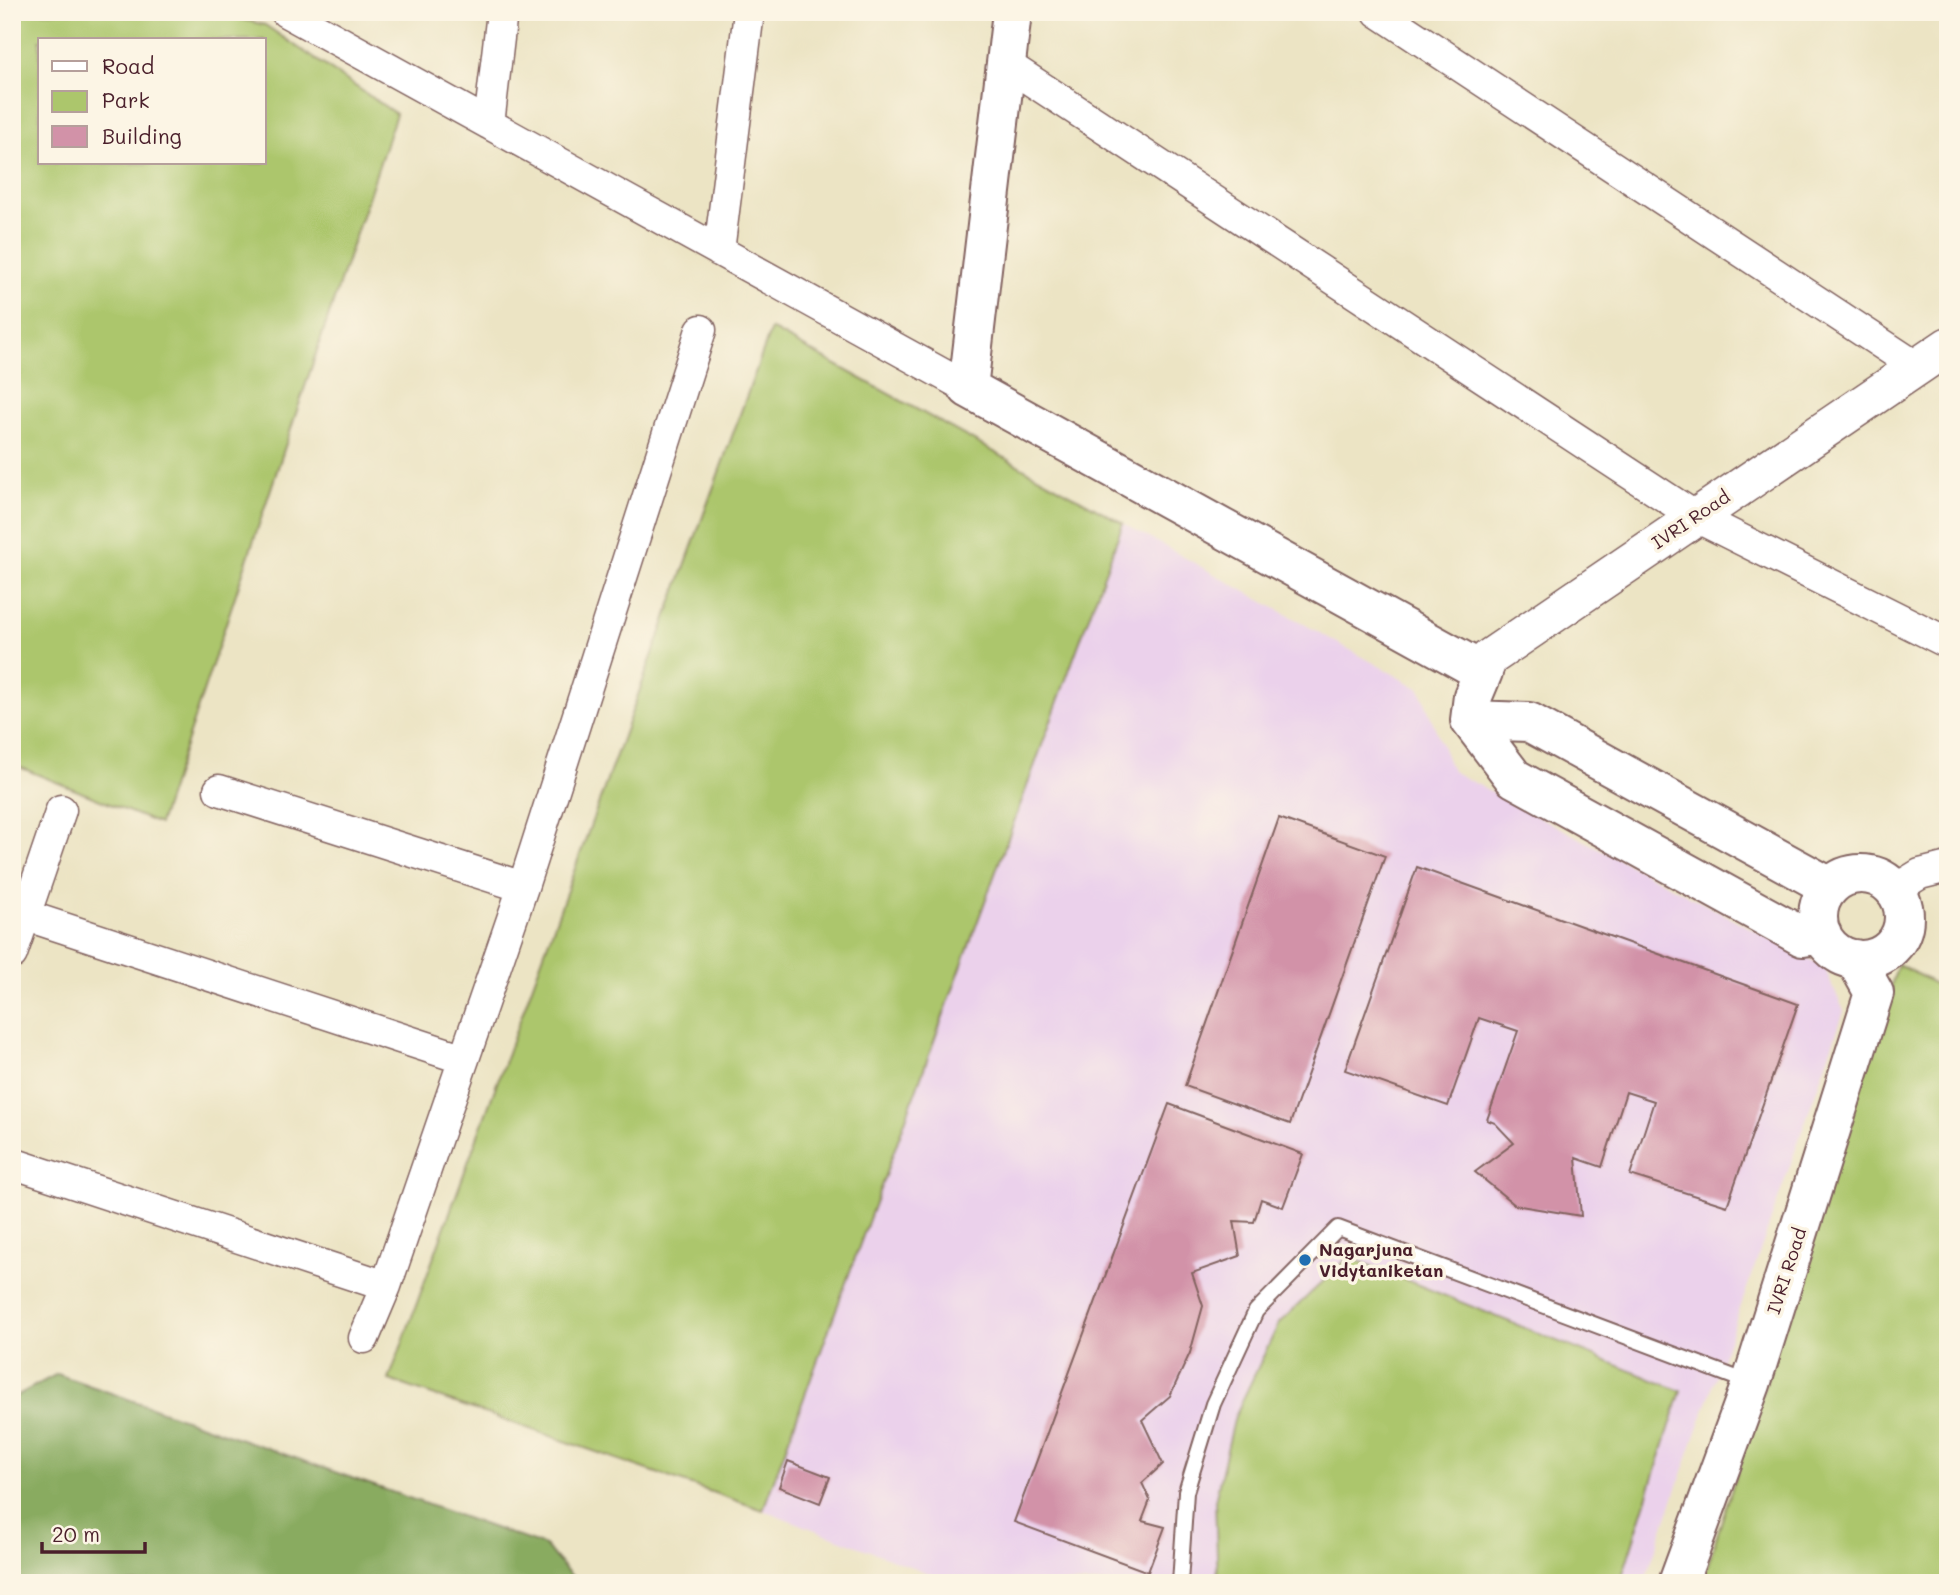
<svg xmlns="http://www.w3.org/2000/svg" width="1960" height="1595" font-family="Mali,sans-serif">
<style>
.built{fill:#ebd1eb}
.green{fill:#acc66c;stroke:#7b724c;stroke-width:2;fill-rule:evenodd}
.forest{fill:#89ab60;stroke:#6a6546;stroke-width:2}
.building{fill:#d292a8}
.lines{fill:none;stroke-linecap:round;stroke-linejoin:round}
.service-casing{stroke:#836461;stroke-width:18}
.minor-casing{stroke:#836461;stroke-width:33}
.tertiary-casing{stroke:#836461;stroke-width:40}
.secondary-casing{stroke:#836461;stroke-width:42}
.service{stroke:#fff;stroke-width:14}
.minor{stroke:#fff;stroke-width:30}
.tertiary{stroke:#fff;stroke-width:37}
.secondary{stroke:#fff;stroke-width:38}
.poi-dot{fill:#1f6fb2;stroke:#fcf5e5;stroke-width:2.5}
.labels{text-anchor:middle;stroke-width:7;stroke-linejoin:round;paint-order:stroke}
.street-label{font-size:18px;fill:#4a1f2b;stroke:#fcf5e5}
.poi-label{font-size:18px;font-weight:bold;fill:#4a1f2b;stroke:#fcf5e5;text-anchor:start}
</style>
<rect width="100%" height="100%" fill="#fcf5e5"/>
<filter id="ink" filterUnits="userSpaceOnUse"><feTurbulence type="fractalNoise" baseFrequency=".0143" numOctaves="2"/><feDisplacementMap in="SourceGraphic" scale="14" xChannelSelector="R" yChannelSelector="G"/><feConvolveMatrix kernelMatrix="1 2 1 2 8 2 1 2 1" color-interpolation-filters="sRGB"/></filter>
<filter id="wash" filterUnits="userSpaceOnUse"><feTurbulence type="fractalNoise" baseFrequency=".00686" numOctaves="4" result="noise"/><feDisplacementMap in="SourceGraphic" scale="28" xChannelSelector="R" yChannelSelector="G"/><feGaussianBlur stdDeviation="1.57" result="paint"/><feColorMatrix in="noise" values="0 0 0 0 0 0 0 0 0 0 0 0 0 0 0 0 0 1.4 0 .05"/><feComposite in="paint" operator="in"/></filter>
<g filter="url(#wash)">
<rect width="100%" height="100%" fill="#ece4c4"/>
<!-- built -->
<path class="built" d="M 1123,523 L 1420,689 L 1452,771 L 1824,967 L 1844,1011 L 1644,1583 L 954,1583 L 763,1510 Z"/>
<!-- green -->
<path class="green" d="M 12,12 L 212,12 L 265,25 L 396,114 L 159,824 L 12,764 ZM 40,40 L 264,40 L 264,163 L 40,163 Z
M 771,329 L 1123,523 L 763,1510 L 389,1380 Z
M 1898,964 L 1948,991 L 1948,1583 L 1702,1583 Z
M 1349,1257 L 1681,1391 L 1620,1583 L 1218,1583 L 1215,1500 L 1235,1416 L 1279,1323 Z"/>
<!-- forest -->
<path class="forest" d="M 57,1374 L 545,1546 L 578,1583 L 12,1583 L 12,1398 Z"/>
<g id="blocks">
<!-- building -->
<path class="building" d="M 1279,818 L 1385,856 L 1290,1124 L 1185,1086 Z
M 1417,867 L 1798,1004 L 1727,1206 L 1630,1175 L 1654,1101 L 1626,1092 L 1602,1167 L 1576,1158 L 1581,1216 L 1515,1205 L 1475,1172 L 1514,1143 L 1495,1123 L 1487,1120 L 1518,1031 L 1479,1018 L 1448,1106 L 1345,1070 Z
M 1169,1104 L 1303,1154 L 1283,1207 L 1261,1199 L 1254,1222 L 1234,1221 L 1240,1256 L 1192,1273 L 1203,1306 L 1190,1353 L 1170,1396 L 1142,1420 L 1163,1464 L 1142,1483 L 1150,1500 L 1142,1521 L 1165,1527 L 1148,1572 L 1014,1522 Z
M 788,1461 L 830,1477 L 820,1503 L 779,1487 Z"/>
</g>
</g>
<g filter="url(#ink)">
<use href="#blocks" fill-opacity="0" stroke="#836461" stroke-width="2"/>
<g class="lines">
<!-- service casing -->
<g class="service-casing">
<path id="service" d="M 1180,1583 L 1186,1492 L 1213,1404 L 1256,1311 L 1338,1228 L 1750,1383"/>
</g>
<!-- minor casing -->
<g class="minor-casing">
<path id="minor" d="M 286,12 L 968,388
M 1378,12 L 1917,367
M 1006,64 L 1696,517 L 1948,643
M 489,124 L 502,12
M 719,251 L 749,12
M 219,790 L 523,887
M 1894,890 L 1920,874 L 1948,867
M 12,911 L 464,1059
M 12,954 L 61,810
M 12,1163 L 386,1286
M 364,1338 L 386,1286 L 523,887 L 701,330"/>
</g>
<!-- tertiary casing -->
<g class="tertiary-casing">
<path id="tertiary" d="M 1483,672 L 1489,658 L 1948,346"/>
</g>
<!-- secondary casing -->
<g class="secondary-casing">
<path id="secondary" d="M 1012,12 L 968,388 L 1483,672 L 1473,696 L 1470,720 L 1514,778 L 1803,937 L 1822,934
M 1470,720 L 1529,722 L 1830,887
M1818 917a43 43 0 1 1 86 0a43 43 0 1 1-86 0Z
M 1678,1583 L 1751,1384 L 1874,993 L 1855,959"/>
</g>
<!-- service -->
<use href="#service" class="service"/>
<!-- minor -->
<use href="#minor" class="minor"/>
<!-- tertiary -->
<use href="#tertiary" class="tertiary"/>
<!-- secondary -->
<use href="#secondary" class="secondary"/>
</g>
</g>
<!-- markers -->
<circle class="poi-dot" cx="1305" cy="1260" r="7"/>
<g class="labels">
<!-- street labels -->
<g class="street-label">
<text transform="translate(1691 520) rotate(-34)" y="6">IVRI Road</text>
<text transform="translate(1787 1271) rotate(-72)" y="6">IVRI Road</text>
</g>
<!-- poi labels -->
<g class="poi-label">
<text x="1319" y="1256">Nagarjuna<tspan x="1319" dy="21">Vidytaniketan</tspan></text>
</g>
</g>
<!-- margin -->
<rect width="1960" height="1595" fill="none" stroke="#fcf5e5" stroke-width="42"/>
<!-- legend -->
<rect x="38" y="38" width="228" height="126" fill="#fcf5e5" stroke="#b59f9b" stroke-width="2"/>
<rect x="52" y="61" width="35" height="10" fill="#ffffff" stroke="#b59f9b" stroke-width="2"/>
<text x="102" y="74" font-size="21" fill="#4a1f2b">Road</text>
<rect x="52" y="91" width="35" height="21" fill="#acc66c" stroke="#b59f9b" stroke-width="2"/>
<text x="102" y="108" font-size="21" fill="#4a1f2b">Park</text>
<rect x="52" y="126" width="35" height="21" fill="#d292a8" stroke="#b59f9b" stroke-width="2"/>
<text x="102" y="144" font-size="21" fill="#4a1f2b">Building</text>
<!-- scale -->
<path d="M42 1542v10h103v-10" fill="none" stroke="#4a1f2b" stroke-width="3.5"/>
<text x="52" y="1542" font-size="21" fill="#4a1f2b" stroke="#fcf5e5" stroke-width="5" paint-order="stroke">20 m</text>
</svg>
